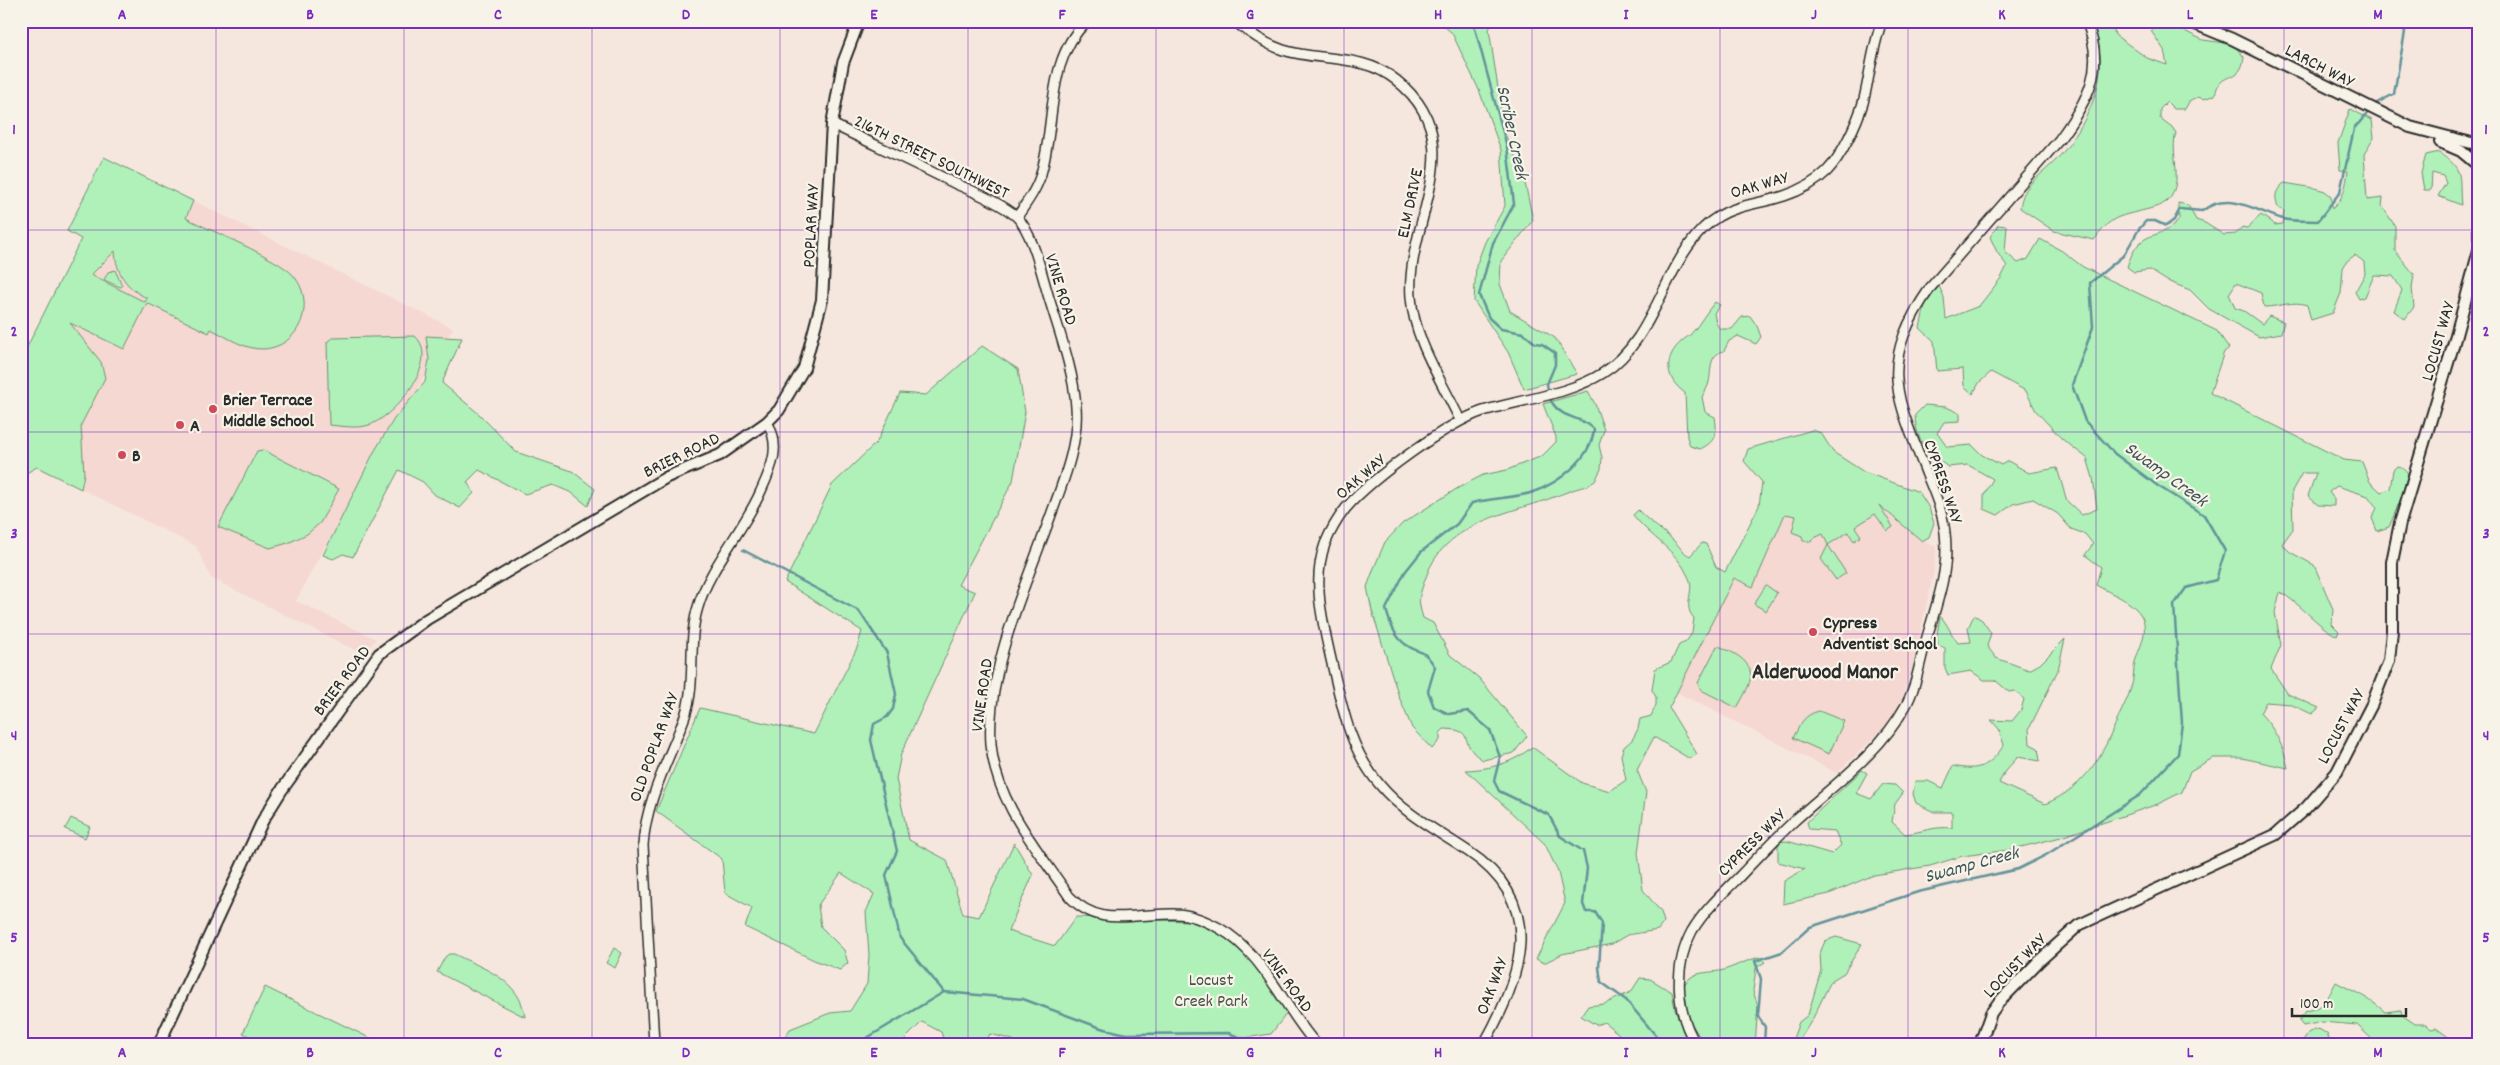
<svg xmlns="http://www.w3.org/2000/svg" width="2500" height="1065" font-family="Dekko,sans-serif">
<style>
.built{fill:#f5d8d1}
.green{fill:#b0f1b9;stroke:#6e8e72;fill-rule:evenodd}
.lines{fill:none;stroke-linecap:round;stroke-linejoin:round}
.stream{stroke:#639399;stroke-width:2.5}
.minor-casing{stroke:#2b2b2b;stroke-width:12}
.major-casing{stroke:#2b2b2b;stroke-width:14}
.minor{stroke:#f7f3e8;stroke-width:9}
.major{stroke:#f7f3e8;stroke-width:10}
.grid{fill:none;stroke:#7b2cbf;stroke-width:1;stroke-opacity:0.55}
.poi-dot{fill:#d1495b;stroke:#f7f3e8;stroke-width:2}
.labels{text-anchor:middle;stroke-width:4.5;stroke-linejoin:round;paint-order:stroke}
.street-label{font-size:18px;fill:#2b2b2b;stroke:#f7f3e8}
.poi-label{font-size:18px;font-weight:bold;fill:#2b2b2b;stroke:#f7f3e8;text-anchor:start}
.park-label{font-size:18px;fill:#465347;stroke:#f7f3e8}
.water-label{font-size:19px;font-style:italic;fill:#425659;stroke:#f7f3e8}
.district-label{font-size:22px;font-weight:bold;fill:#2b2b2b;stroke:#f7f3e8}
.neatline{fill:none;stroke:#7b2cbf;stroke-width:2}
.grid-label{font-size:16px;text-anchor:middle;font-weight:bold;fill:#7b2cbf}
</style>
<rect width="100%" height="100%" fill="#f6e7de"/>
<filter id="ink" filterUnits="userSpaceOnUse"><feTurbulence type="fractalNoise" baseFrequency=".02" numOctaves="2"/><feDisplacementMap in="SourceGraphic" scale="10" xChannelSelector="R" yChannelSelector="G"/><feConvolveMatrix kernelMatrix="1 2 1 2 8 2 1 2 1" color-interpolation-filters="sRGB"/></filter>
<g filter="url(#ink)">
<!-- built -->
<path class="built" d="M 104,157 L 453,328 L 317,561 L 296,601 L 376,639 L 363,654 L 211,578 L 196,546 L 21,459 L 21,359 L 81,239 L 67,231 Z
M 1792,498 L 1877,504 L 1922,541 L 1937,547 L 1933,576 L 1910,676 L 1899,706 L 1881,731 L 1837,773 L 1676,692 L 1734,578 L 1752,587 Z"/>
<!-- green -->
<path class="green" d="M 1438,21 L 1494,21 L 1489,29 L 1505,134 L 1523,174 L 1533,220 L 1501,261 L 1500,284 L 1510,311 L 1555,338 L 1577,374 L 1524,389 L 1508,352 L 1474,301 L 1476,266 L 1485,242 L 1505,206 L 1501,150 L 1479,90 L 1452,33 Z
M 2092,21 L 2112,21 L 2115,35 L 2147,58 L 2167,65 L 2164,50 L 2151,31 L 2158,23 L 2176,27 L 2203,40 L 2233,44 L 2244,57 C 2241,86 2220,68 2215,95 L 2204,99 L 2198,97 L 2189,102 L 2185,109 L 2174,109 L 2167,102 L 2160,109 L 2160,118 L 2172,127 L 2176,133 C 2170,153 2182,175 2172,195 C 2165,211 2129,210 2113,220 C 2106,224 2100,233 2094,240 L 2054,231 L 2020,208 C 2023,183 2040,177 2056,160 C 2080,135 2104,91 2100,55 C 2099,44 2095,32 2092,21 Z
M 2350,109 L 2372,120 L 2374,138 L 2364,154 L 2367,200 L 2383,198 L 2382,206 L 2395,226 L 2395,251 L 2414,274 L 2412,288 L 2414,307 L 2405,319 L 2394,311 L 2402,290 L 2393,276 L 2374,275 L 2365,297 L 2359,299 L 2355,292 L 2365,274 L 2364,262 L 2355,255 L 2347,261 L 2343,268 L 2341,293 L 2333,313 L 2311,320 L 2307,305 C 2293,300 2280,307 2264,307 L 2261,293 L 2236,283 L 2229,294 L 2235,308 L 2244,311 L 2262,324 L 2269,316 L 2284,322 L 2281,333 L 2259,337 L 2209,309 L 2190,290 L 2167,281 L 2150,270 L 2134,272 L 2127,267 C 2140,225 2159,243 2179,220 L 2178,203 L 2188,205 L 2196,220 L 2205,223 L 2224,235 L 2236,234 L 2242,227 L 2247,228 L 2261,215 L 2275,225 L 2282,224 L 2284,211 L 2278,208 C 2274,196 2275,191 2284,183 L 2315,188 L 2325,191 L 2331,196 L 2332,209 C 2344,198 2346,186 2348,171 L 2340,170 L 2338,143 Z
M 2439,152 C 2466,171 2458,176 2461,205 L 2438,196 L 2446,183 L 2443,176 L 2432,173 L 2431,190 L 2424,190 L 2421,173 L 2426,155 Z
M 104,157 L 193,201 L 186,218 C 209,230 278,258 293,275 C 316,301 302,346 264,349 C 245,350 227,337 211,329 L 209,333 L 147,303 L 124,349 L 70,323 L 101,362 L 105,378 L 81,425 L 84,474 L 81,489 L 37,467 L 21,476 L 21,359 L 81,239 L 67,231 ZM 115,251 C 116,273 127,289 147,298 L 145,302 L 91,275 Z
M 1998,225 L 2007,226 L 2005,252 L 2018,263 L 2028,259 L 2040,239 L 2062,251 L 2083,267 L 2217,331 L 2229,348 L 2224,352 L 2210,393 L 2344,460 L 2362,462 L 2370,482 L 2381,492 L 2390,489 L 2393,470 L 2397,466 C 2406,467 2408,473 2409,480 L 2389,527 L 2377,531 L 2372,518 L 2377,508 L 2368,496 L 2337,486 L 2329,492 L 2334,499 L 2334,506 L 2318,505 L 2308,496 L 2316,473 L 2302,473 L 2292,491 L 2293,529 L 2282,544 L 2290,552 L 2314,565 L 2333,609 L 2332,624 L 2339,631 L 2337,636 C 2316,625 2301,604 2280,592 L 2275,612 L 2281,645 L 2271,669 L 2288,694 L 2319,708 L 2312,714 L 2290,704 L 2266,702 L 2260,713 C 2275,729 2284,747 2288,768 L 2242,758 L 2213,758 L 2190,771 L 2182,792 L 2158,804 L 2061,837 L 2009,850 L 1962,856 L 1930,866 L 1874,875 L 1829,894 L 1783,904 L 1784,881 L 1805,869 L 1778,862 L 1778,842 L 1787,841 L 1832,854 L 1841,845 L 1835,831 L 1809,829 L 1807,822 L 1862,770 L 1867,773 L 1856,793 L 1871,799 L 1883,784 L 1895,785 L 1903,793 L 1895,804 L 1892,822 L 1905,834 C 1923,832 1934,826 1952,828 L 1952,812 L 1934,812 L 1916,803 L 1913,794 L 1915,781 L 1928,781 L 1943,788 L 1953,766 C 1979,772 1990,766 2004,745 L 1999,729 L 1991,720 L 2012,721 L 2021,710 L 2024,699 L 2015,691 L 2009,692 L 1995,680 L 1984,680 L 1971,671 L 1948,675 L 1945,668 L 1945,648 L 1938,645 L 1937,635 L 1940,616 C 1948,624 1950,633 1958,643 L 1971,642 L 1968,628 L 1974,615 L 1982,620 L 1991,633 L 1987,646 L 1996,658 L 2029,670 L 2040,664 L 2065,639 L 2058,670 L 2029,729 L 2030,744 L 2038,748 L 2040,761 L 2018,757 L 2005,771 L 1999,783 L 2045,804 C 2087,786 2102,756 2119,716 C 2123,707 2128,698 2131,688 C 2134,680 2133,670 2135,662 C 2139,648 2149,632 2142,617 C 2134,601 2111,594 2096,585 L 2101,567 L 2085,555 L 2093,544 L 2085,534 L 2071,529 L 2058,514 L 2033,499 L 2013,504 L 1998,515 L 1984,509 L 1984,495 L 1993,479 L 1968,465 L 1948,467 C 1927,452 1916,443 1915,415 L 1925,405 L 1946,407 L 1960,413 L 1960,421 L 1944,422 L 1937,433 L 1947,447 L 1972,445 L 1982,455 L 2001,465 L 2008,461 L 2029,473 L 2057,468 L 2067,501 L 2082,515 L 2097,509 L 2093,478 L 2087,458 L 2062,439 L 2036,411 L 2026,391 L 1991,372 L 1979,383 L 1973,394 L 1964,386 L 1963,369 L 1937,371 L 1934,341 L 1920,328 L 1925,305 L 1939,286 L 1944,297 L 1946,319 L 1979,306 L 2001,278 L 2007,266 L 1997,252 L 1990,237 Z
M 115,270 L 122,286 L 120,287 L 104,280 L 108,272 Z
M 1715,302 L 1720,305 L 1714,313 L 1716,323 L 1720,329 L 1732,329 L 1742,317 L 1750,316 L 1757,326 L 1761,337 L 1756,344 L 1738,336 L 1729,341 L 1724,351 C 1708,355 1712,369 1709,382 C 1708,388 1704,392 1702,397 L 1705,412 L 1715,417 C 1718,434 1715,442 1700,449 L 1690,446 L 1687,437 L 1685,393 C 1665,379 1663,357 1682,341 C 1685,338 1688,337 1691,334 C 1700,324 1706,312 1715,302 Z
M 415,336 C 442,361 394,417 369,425 C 357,429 342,426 329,425 L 327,342 L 332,338 Z
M 426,336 L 462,338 L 442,383 L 478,413 L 516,452 L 572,471 L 595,489 L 588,506 L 572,493 L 553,485 L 525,494 L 479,470 L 467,482 L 474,493 L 460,508 L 435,495 L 423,482 L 399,470 L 353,557 L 343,554 L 333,559 L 323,555 L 374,452 L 394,419 L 425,382 L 429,360 Z
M 982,346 L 1018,369 L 1025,412 L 1013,481 L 958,585 L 975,592 L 901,754 L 896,779 L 909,840 L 947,860 L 963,914 L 979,917 L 1014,843 L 1033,875 L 1008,931 L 1055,946 L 1076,917 L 1188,921 L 1191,916 L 1241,945 L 1290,1009 L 1271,1034 L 1205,1044 L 1017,1044 L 1013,1040 L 990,1034 L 984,1044 L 945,1044 L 941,1032 L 922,1022 L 900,1044 L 781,1044 L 790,1029 L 830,1013 L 850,1011 L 867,984 L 869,955 L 866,912 L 874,894 L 841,873 L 818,905 L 821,927 L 844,950 L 848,963 L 840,970 L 814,960 L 745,927 L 752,908 L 725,893 L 722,859 L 656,811 L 700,708 L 814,734 L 857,648 L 862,631 L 785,582 L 832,485 L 877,442 L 900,393 L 926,395 Z
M 1588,391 L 1595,404 L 1604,430 L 1599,445 L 1602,458 L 1601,469 L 1595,481 L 1587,486 C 1572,489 1558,496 1543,501 C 1498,515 1443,527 1426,577 C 1419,597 1417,598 1423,618 L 1433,623 L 1450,655 L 1479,678 L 1527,736 L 1514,753 L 1483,760 C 1480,758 1475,755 1473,752 C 1461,738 1473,730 1444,729 L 1440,733 L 1440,740 L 1432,749 L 1412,728 L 1399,697 L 1372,611 L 1367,587 L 1374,568 L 1385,542 L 1403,523 L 1458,488 L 1483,475 L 1507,470 L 1542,456 L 1556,442 L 1556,437 L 1543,404 Z
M 1812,430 L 1821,433 L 1833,452 L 1864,472 L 1919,492 L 1929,508 L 1934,523 L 1929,537 L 1922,541 L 1879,505 L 1893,527 L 1887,531 L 1875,514 L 1855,527 L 1861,536 L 1854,541 L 1848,532 L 1828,545 L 1846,573 L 1836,580 L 1821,559 L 1828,545 L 1823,534 L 1812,539 L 1811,542 L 1803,541 L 1802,536 L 1792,532 L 1796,516 L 1785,514 L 1753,587 L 1734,578 L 1669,708 L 1697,754 L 1690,759 L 1654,737 L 1637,770 L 1646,792 L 1638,853 L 1643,890 L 1661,912 L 1664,922 L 1658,930 L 1627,935 L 1612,944 L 1562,954 L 1544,963 L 1536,959 L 1565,903 L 1558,872 L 1545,844 L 1466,770 C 1491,769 1513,763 1532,747 L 1582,783 L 1610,791 L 1626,780 L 1621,755 L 1624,747 L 1632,740 L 1638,729 L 1640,719 L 1651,716 L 1656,705 L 1656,697 L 1652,690 L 1655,669 L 1671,662 L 1679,645 L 1686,642 L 1692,633 L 1694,618 C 1682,606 1695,592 1689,578 C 1677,550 1651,538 1633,515 L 1638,510 C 1650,523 1663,530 1675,542 C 1681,548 1682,552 1690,556 L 1702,543 L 1706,544 L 1716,567 L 1725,572 L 1759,506 L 1762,482 L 1744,461 L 1748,449 Z
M 263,450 L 339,489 L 320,523 L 307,534 L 288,543 L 270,548 L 218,527 L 257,451 Z
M 1766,585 L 1777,593 L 1766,611 L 1754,604 Z
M 1717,646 C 1723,647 1729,651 1735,654 C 1762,670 1748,687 1737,708 L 1701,690 L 1698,683 Z
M 1819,711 L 1844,721 L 1829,754 L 1793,738 C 1800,725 1803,715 1819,711 Z
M 71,818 L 90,827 L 85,838 L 65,829 Z
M 1836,937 L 1862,944 L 1844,973 L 1832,980 L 1828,987 L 1813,1018 L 1799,1041 L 1801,1044 L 1791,1044 L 1799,1022 L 1808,1015 L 1821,970 L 1820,953 L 1825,941 Z
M 614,948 L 622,953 L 615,968 L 606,963 Z
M 449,954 L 454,954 C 484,969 520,979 525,1017 L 437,972 L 445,957 Z
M 1760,957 L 1765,962 L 1756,968 L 1753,991 L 1758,1006 L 1755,1044 L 1705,1044 C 1694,1030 1670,993 1690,978 C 1698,971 1713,973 1724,970 C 1736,966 1747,960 1760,957 Z
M 1640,978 L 1650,979 L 1672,992 L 1675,1009 L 1691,1044 L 1623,1044 L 1619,1034 L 1604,1022 L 1596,1025 L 1581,1016 L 1588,1006 L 1604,1004 L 1631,992 Z
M 2336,982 C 2356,993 2367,996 2385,1012 L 2401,1010 L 2402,1015 L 2415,1024 L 2426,1024 L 2431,1029 L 2436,1028 L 2458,1044 L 2377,1044 L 2357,1025 L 2322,1022 L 2303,1026 L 2299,1021 L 2306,1011 C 2324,1008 2328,997 2336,982 Z
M 265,987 L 382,1044 L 265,1044 L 243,1033 Z
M 2319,1029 L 2327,1034 L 2331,1044 L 2300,1044 L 2309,1032 Z"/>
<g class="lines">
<!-- stream -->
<path class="stream" d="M 1473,21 L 1507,147 L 1514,204 L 1493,243 L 1479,295 L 1489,318 L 1501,329 L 1523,333 L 1535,343 L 1542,344 L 1555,353 L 1555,365 L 1547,384 C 1548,390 1549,399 1553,404 C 1563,419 1583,417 1594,429 C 1591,459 1559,483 1533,492 C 1517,498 1491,498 1472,503 L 1457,524 L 1421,552 L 1405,572 L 1386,609 C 1389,621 1394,636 1405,644 C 1421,656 1422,646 1435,667 L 1428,691 L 1434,707 L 1449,714 L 1468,711 L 1490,730 L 1500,757 L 1494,781 L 1499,791 L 1549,815 L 1560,836 L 1583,851 L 1587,868 L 1583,904 L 1586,912 L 1595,912 L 1602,923 L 1599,967 L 1601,982 L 1626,1000 L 1663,1044
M 2373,105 L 2394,94 L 2405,32 L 2400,21
M 743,550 L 859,611 L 887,653 L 896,694 L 893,709 L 887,717 L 874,724 L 871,740 L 897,851 L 886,875 L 900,938 L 944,992
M 857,1044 L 944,992 L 1023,999 L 1101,1028 L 1126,1034 L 1228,1033 L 1258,1044
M 1764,1044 L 1765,1027 L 1758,1016 L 1761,979 L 1755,961 L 1782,952 L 1810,927 L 1918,892 L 2018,869 L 2046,855 L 2140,795 L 2178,754 L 2182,723 L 2174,605 L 2186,588 L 2216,580 L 2225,551 L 2204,515 L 2158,486 L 2115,454 L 2085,421 L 2072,385 L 2093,327 L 2090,283 L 2124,255 L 2139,229 L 2146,221 L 2155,221 L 2166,226 L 2174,220 L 2180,209 L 2202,211 C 2229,190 2255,211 2283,219 C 2293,222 2307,220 2318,221 L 2340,192 L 2354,129 L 2370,110"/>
<!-- minor casing -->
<g class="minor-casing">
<path id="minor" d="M 1234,21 C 1250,33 1265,44 1283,50 C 1321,62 1362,53 1396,80 C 1475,142 1405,221 1411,297 C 1414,340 1442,381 1460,420
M 832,124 C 873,144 914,163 954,183 C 973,191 1001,203 1016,216 C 1033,232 1042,276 1049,298 C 1059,331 1074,372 1076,407 C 1079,443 1063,482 1051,515 C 1026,585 986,669 991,744 C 995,801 1038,850 1069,896 C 1100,930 1135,912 1176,914 C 1190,914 1206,921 1219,928 C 1264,953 1283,1007 1316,1044
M 1017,217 C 1027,202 1038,188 1042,170 C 1056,120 1046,59 1087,21
M 654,1044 L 643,845 C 646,799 670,758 685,716 C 697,680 687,642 698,607 C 709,568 743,531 760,493 C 771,469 782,447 767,422
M 1484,1044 C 1522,976 1547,904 1469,852 C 1438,831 1404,814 1380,785 C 1348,748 1341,701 1330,655 C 1322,619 1312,580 1325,544 C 1330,532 1338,518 1346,508 C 1371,479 1447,423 1483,411 C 1523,399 1568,395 1603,373 C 1652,342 1661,277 1697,235 C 1723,204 1750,207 1784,196 C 1799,191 1816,182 1827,171 C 1841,157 1857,123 1863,103 C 1870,76 1872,48 1882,21
M 1696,1044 C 1675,1012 1674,964 1692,931 C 1704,911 1721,895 1738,878 C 1756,859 1774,840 1793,822 C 1833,785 1878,755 1905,707 C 1916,688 1919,665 1925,644 C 1935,608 1950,572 1945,533 C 1943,513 1935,494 1927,475 C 1896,395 1877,365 1930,288 L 2059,140 C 2087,102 2107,68 2086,21"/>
</g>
<!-- major casing -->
<g class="major-casing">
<path id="major" d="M 2188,21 L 2232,39 L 2410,127 L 2479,145
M 2440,142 L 2461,151 L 2479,166
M 2479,223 L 2479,237
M 159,1044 L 263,820 L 281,791 L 379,654 L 427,619 L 667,477 L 720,455 L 767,422 L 779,410 L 804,368 L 822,300 L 832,124 L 843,63 L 859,21
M 1980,1044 L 1991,1013 L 1999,1002 L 2039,961 L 2079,925 L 2275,835 L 2306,808 L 2337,772 L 2372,704 L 2389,661 L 2392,631 L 2392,562 L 2400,523 L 2453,346 L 2479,250"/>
</g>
<!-- minor -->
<use href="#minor" class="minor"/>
<!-- major -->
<use href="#major" class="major"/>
</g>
</g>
<!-- grid -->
<path class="grid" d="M 216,21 L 216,1044M 404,21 L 404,1044M 592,21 L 592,1044M 780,21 L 780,1044M 968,21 L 968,1044M 1156,21 L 1156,1044M 1344,21 L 1344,1044M 1532,21 L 1532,1044M 1720,21 L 1720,1044M 1908,21 L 1908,1044M 2096,21 L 2096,1044M 2284,21 L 2284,1044M 21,230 L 2479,230M 21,432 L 2479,432M 21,634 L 2479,634M 21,836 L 2479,836"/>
<!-- markers -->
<g class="poi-dot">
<circle cx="213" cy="409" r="5"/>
<circle cx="180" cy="425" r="5"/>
<circle cx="122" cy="455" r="5"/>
<circle cx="1813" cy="632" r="5"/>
</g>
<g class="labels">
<!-- street labels -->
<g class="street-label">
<text transform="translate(2320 65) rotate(27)" y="6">LARCH WAY</text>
<text transform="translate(932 156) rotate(26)" y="6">216TH STREET SOUTHWEST</text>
<text transform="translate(1759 184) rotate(-16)" y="6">OAK WAY</text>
<text transform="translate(1409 203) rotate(-78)" y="6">ELM DRIVE</text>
<text transform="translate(810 226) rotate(-87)" y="6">POPLAR WAY</text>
<text transform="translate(1062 289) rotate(73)" y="6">VINE ROAD</text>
<text transform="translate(2437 341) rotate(-74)" y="6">LOCUST WAY</text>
<text transform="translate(681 454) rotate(-26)" y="6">BRIER ROAD</text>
<text transform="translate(1360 476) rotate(-41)" y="6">OAK WAY</text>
<text transform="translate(1944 481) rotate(71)" y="6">CYPRESS WAY</text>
<text transform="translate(341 680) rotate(-53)" y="6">BRIER ROAD</text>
<text transform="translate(981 695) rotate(-82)" y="6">VINE ROAD</text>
<text transform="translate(2340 726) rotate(-62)" y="6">LOCUST WAY</text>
<text transform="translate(653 747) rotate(-70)" y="6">OLD POPLAR WAY</text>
<text transform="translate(1751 842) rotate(-45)" y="6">CYPRESS WAY</text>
<text transform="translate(2014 965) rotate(-46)" y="6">LOCUST WAY</text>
<text transform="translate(1288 980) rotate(54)" y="6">VINE ROAD</text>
<text transform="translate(1491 986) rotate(-69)" y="6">OAK WAY</text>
</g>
<!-- poi labels -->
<g class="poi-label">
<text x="223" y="405">Brier Terrace<tspan x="223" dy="21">Middle School</tspan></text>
<text x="190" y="431">A</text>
<text x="132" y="461">B</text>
<text x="1823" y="628">Cypress<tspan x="1823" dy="21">Adventist School</tspan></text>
</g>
<!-- park labels -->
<g class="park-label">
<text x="1211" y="985">Locust<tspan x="1211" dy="21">Creek Park</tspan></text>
</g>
<!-- water labels -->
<g class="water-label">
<text transform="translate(1514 132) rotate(78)" y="7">Scriber Creek</text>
<text transform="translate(2167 473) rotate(36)" y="7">Swamp Creek</text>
<text transform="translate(1971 863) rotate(-15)" y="7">Swamp Creek</text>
</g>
<!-- district labels -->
<g class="district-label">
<text x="1825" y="678">Alderwood Manor</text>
</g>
</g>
<!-- margin -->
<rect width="2500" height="1065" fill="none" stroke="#f7f3e8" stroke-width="55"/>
<!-- scale -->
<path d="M2292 1008v8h114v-8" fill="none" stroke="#2b2b2b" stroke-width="2.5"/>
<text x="2300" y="1008" font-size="15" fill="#2b2b2b" stroke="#f7f3e8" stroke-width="4" paint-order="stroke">100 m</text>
<rect x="28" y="28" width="2444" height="1010" class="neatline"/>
<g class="grid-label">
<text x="122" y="19">A</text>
<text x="310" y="19">B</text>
<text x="498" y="19">C</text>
<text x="686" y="19">D</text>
<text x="874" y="19">E</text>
<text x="1062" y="19">F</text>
<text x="1250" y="19">G</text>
<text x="1438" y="19">H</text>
<text x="1626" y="19">I</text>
<text x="1814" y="19">J</text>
<text x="2002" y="19">K</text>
<text x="2190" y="19">L</text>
<text x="2378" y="19">M</text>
<text x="14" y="134">1</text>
<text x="2486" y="134">1</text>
<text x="14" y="336">2</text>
<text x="2486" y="336">2</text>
<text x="14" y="538">3</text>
<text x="2486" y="538">3</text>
<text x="14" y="740">4</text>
<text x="2486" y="740">4</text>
<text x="14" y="942">5</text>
<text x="2486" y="942">5</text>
<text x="122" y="1057">A</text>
<text x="310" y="1057">B</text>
<text x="498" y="1057">C</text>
<text x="686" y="1057">D</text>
<text x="874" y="1057">E</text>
<text x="1062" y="1057">F</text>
<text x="1250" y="1057">G</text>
<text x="1438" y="1057">H</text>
<text x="1626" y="1057">I</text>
<text x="1814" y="1057">J</text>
<text x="2002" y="1057">K</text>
<text x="2190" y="1057">L</text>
<text x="2378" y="1057">M</text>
</g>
</svg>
